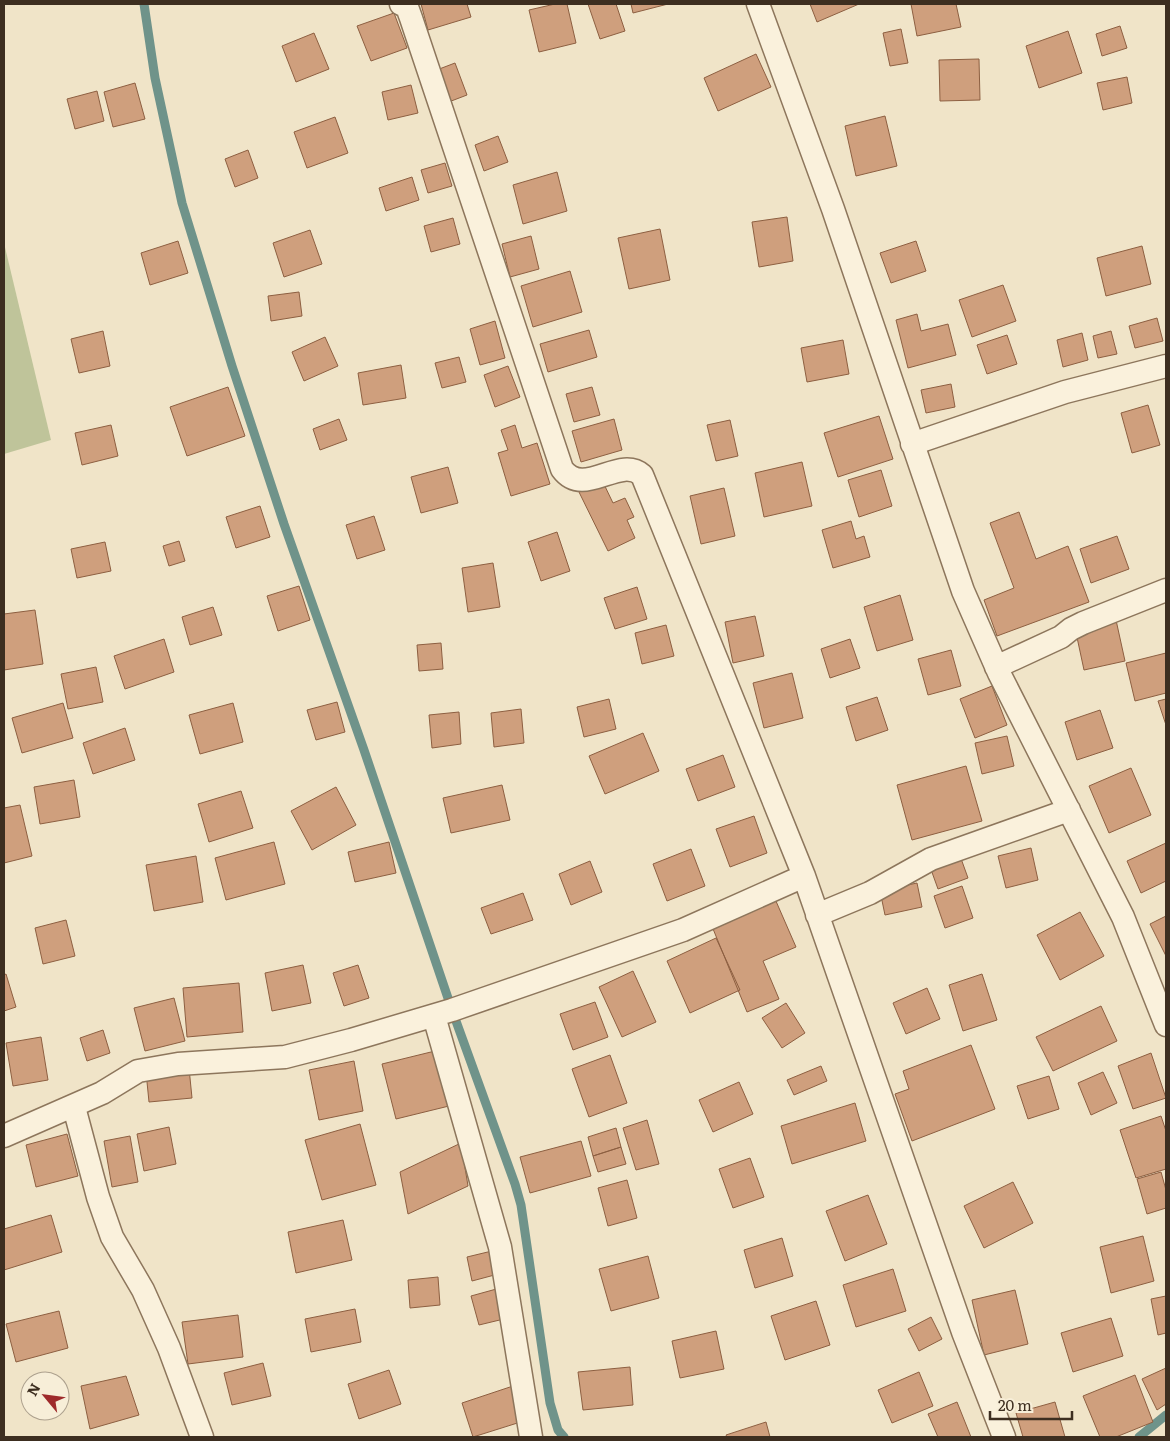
<svg xmlns="http://www.w3.org/2000/svg" width="1170" height="1441" font-family="Literata,serif">
<style>
.cemetery{fill:#bfc49a}
.lines{fill:none;stroke-linecap:round;stroke-linejoin:round}
.stream{stroke:#6f938a;stroke-width:9}
.building{fill:#cf9f7d;stroke:#8d5f41}
.minor-casing{stroke:#8d765c;stroke-width:25}
.minor{stroke:#faf1dc;stroke-width:22}
</style>
<rect width="100%" height="100%" fill="#f0e4c8"/>
<!-- cemetery -->
<path class="cemetery" d="M 4,243 L 51,440 L 4,454 Z"/>
<g class="lines">
<!-- stream -->
<path class="stream" d="M 144,4 L 155,78 L 182,203 L 232,366 L 284,524 L 364,750 L 452,1010 L 515,1184 L 521,1205 L 550,1403 L 558,1430 L 564,1437
M 1139,1437 L 1166,1415"/>
</g>
<!-- building -->
<path class="building" d="M 421,4 L 467,4 L 471,17 L 428,30 Z
M 555,4 L 567,4 L 576,43 L 539,52 L 529,10 Z
M 588,4 L 616,4 L 625,31 L 600,39 Z
M 631,4 L 668,4 L 633,13 Z
M 810,4 L 859,4 L 817,22 Z
M 911,4 L 956,4 L 961,27 L 917,36 Z
M 394,13 L 407,48 L 371,61 L 357,26 Z
M 1120,26 L 1127,48 L 1102,56 L 1096,34 Z
M 901,29 L 908,63 L 890,66 L 883,33 Z
M 1068,31 L 1082,73 L 1039,88 L 1026,46 Z
M 314,33 L 329,69 L 296,82 L 282,46 Z
M 756,54 L 771,87 L 718,111 L 704,78 Z
M 979,59 L 980,100 L 940,101 L 939,60 Z
M 455,63 L 467,95 L 446,103 L 434,71 Z
M 1127,77 L 1132,103 L 1103,110 L 1097,83 Z
M 135,83 L 145,119 L 113,127 L 104,92 Z
M 411,85 L 418,113 L 388,120 L 382,92 Z
M 97,91 L 104,121 L 75,129 L 67,99 Z
M 885,116 L 897,166 L 856,176 L 845,126 Z
M 335,117 L 348,153 L 307,168 L 294,132 Z
M 498,136 L 508,162 L 484,171 L 475,145 Z
M 248,150 L 258,178 L 235,187 L 225,159 Z
M 445,163 L 452,186 L 428,193 L 421,170 Z
M 557,172 L 567,211 L 523,224 L 513,185 Z
M 412,177 L 419,200 L 386,211 L 379,188 Z
M 787,217 L 793,261 L 759,267 L 752,222 Z
M 453,218 L 460,244 L 431,252 L 424,226 Z
M 660,229 L 670,280 L 629,289 L 618,238 Z
M 310,230 L 322,264 L 284,277 L 273,243 Z
M 531,236 L 539,269 L 510,277 L 502,244 Z
M 178,241 L 188,273 L 150,285 L 141,253 Z
M 916,241 L 926,271 L 891,283 L 880,253 Z
M 1142,246 L 1151,284 L 1106,296 L 1097,258 Z
M 570,271 L 582,312 L 533,327 L 521,286 Z
M 1003,285 L 1016,321 L 972,337 L 959,300 Z
M 299,292 L 302,316 L 271,321 L 268,296 Z
M 917,314 L 921,331 L 948,324 L 956,355 L 908,368 L 896,320 Z
M 1157,318 L 1163,341 L 1135,348 L 1129,326 Z
M 495,321 L 505,358 L 480,365 L 470,329 Z
M 589,330 L 597,357 L 548,372 L 540,344 Z
M 103,331 L 110,366 L 79,373 L 71,339 Z
M 1111,331 L 1117,354 L 1098,358 L 1093,336 Z
M 1082,333 L 1088,360 L 1063,367 L 1057,340 Z
M 1007,335 L 1017,364 L 987,374 L 977,345 Z
M 325,337 L 338,366 L 304,381 L 292,352 Z
M 843,340 L 849,374 L 807,382 L 801,348 Z
M 459,357 L 466,382 L 442,388 L 435,363 Z
M 401,365 L 406,398 L 363,405 L 358,373 Z
M 508,366 L 520,397 L 495,407 L 484,375 Z
M 951,384 L 955,407 L 926,413 L 921,390 Z
M 228,387 L 245,436 L 187,456 L 170,407 Z
M 592,387 L 600,415 L 574,422 L 566,394 Z
M 1148,405 L 1160,445 L 1132,453 L 1121,413 Z
M 879,416 L 893,459 L 838,477 L 824,433 Z
M 339,419 L 347,440 L 320,450 L 313,429 Z
M 614,419 L 622,450 L 581,462 L 572,431 Z
M 730,420 L 738,456 L 716,461 L 707,425 Z
M 111,425 L 118,456 L 82,465 L 75,433 Z
M 515,425 L 522,448 L 537,443 L 550,484 L 511,496 L 498,453 L 508,450 L 501,430 Z
M 802,462 L 812,506 L 764,517 L 755,473 Z
M 448,467 L 458,503 L 421,513 L 411,477 Z
M 881,470 L 892,506 L 859,517 L 848,480 Z
M 601,478 L 613,503 L 625,498 L 634,517 L 627,520 L 635,538 L 608,551 L 578,490 Z
M 724,488 L 735,536 L 701,544 L 690,496 Z
M 260,506 L 270,537 L 236,548 L 226,517 Z
M 1019,512 L 1036,559 L 1068,546 L 1089,602 L 997,636 L 984,600 L 1014,588 L 990,523 Z
M 374,516 L 385,550 L 357,559 L 346,525 Z
M 851,521 L 856,539 L 864,536 L 870,557 L 833,568 L 822,530 Z
M 557,532 L 570,571 L 541,581 L 528,542 Z
M 1117,536 L 1129,569 L 1091,583 L 1080,549 Z
M 179,541 L 185,561 L 169,566 L 163,546 Z
M 105,542 L 111,571 L 77,578 L 71,549 Z
M 493,563 L 500,607 L 468,612 L 462,568 Z
M 299,586 L 310,620 L 278,631 L 267,596 Z
M 637,587 L 647,619 L 615,629 L 604,598 Z
M 900,595 L 913,640 L 877,651 L 864,607 Z
M 213,607 L 222,635 L 190,645 L 182,617 Z
M 35,610 L 43,664 L 4,670 L 4,614 Z
M 755,616 L 764,656 L 733,663 L 725,622 Z
M 1116,620 L 1125,661 L 1084,670 L 1075,628 Z
M 666,625 L 674,656 L 642,664 L 635,633 Z
M 164,639 L 174,672 L 125,689 L 114,656 Z
M 850,639 L 860,668 L 830,678 L 821,649 Z
M 441,643 L 443,669 L 419,671 L 417,645 Z
M 951,650 L 961,686 L 928,695 L 918,659 Z
M 1166,653 L 1166,693 L 1135,701 L 1126,663 Z
M 96,667 L 103,702 L 68,709 L 61,674 Z
M 792,673 L 803,718 L 764,728 L 753,683 Z
M 992,686 L 1007,725 L 975,738 L 960,699 Z
M 877,697 L 888,730 L 856,741 L 846,707 Z
M 609,699 L 616,729 L 584,737 L 577,707 Z
M 1166,699 L 1166,725 L 1158,701 Z
M 337,702 L 345,732 L 316,740 L 307,710 Z
M 63,703 L 73,738 L 22,753 L 12,718 Z
M 233,703 L 243,742 L 200,754 L 189,715 Z
M 521,709 L 524,743 L 494,747 L 491,713 Z
M 1100,710 L 1113,748 L 1077,760 L 1065,722 Z
M 459,712 L 461,744 L 432,748 L 429,715 Z
M 125,728 L 135,760 L 93,774 L 83,743 Z
M 643,733 L 659,771 L 605,794 L 589,756 Z
M 1007,736 L 1014,766 L 982,774 L 975,743 Z
M 723,755 L 735,787 L 698,801 L 686,769 Z
M 966,766 L 982,821 L 912,840 L 897,785 Z
M 1131,768 L 1151,815 L 1109,833 L 1089,786 Z
M 74,780 L 80,817 L 40,824 L 34,787 Z
M 502,785 L 510,820 L 451,833 L 443,798 Z
M 336,787 L 356,825 L 312,850 L 291,811 Z
M 241,791 L 253,828 L 209,842 L 198,804 Z
M 20,805 L 32,856 L 4,863 L 4,808 Z
M 754,816 L 767,853 L 730,867 L 716,829 Z
M 274,842 L 285,884 L 226,900 L 215,858 Z
M 389,842 L 396,873 L 355,882 L 348,852 Z
M 1166,843 L 1166,881 L 1141,893 L 1127,861 Z
M 1031,848 L 1038,880 L 1006,888 L 998,856 Z
M 691,849 L 705,886 L 667,901 L 653,864 Z
M 959,853 L 968,878 L 938,889 L 929,864 Z
M 196,856 L 203,902 L 154,911 L 146,865 Z
M 590,861 L 602,892 L 571,905 L 559,874 Z
M 917,883 L 922,907 L 885,915 L 880,891 Z
M 962,886 L 973,918 L 945,928 L 934,896 Z
M 772,892 L 796,947 L 763,961 L 779,999 L 747,1012 L 709,919 Z
M 523,893 L 533,920 L 491,934 L 481,908 Z
M 1080,912 L 1104,956 L 1060,980 L 1037,935 Z
M 1166,916 L 1166,956 L 1150,924 Z
M 66,920 L 75,956 L 43,964 L 35,928 Z
M 716,938 L 740,990 L 690,1013 L 667,961 Z
M 303,965 L 311,1003 L 272,1011 L 265,973 Z
M 358,965 L 369,998 L 344,1006 L 333,973 Z
M 633,971 L 656,1022 L 622,1037 L 599,987 Z
M 6,974 L 16,1007 L 4,1011 L 4,975 Z
M 982,974 L 997,1020 L 963,1031 L 949,985 Z
M 239,983 L 243,1032 L 187,1037 L 183,988 Z
M 927,988 L 940,1019 L 906,1034 L 893,1003 Z
M 174,998 L 185,1041 L 145,1051 L 134,1008 Z
M 595,1002 L 608,1037 L 573,1050 L 560,1014 Z
M 786,1003 L 805,1033 L 782,1048 L 762,1018 Z
M 1101,1006 L 1117,1041 L 1053,1071 L 1036,1037 Z
M 103,1030 L 110,1053 L 87,1061 L 80,1038 Z
M 41,1037 L 48,1080 L 13,1086 L 6,1043 Z
M 971,1045 L 995,1109 L 912,1141 L 895,1094 L 909,1089 L 903,1071 Z
M 435,1051 L 449,1106 L 396,1119 L 382,1064 Z
M 1151,1053 L 1166,1098 L 1133,1109 L 1118,1066 Z
M 610,1055 L 627,1103 L 589,1117 L 572,1069 Z
M 354,1061 L 363,1111 L 319,1120 L 309,1070 Z
M 821,1066 L 827,1081 L 794,1095 L 787,1080 Z
M 189,1068 L 192,1098 L 149,1102 L 146,1072 Z
M 1103,1072 L 1117,1103 L 1091,1115 L 1078,1083 Z
M 1049,1076 L 1059,1109 L 1028,1119 L 1017,1086 Z
M 739,1082 L 753,1114 L 713,1132 L 699,1100 Z
M 855,1103 L 866,1141 L 792,1164 L 781,1126 Z
M 1161,1116 L 1166,1131 L 1166,1169 L 1136,1178 L 1120,1130 Z
M 647,1120 L 659,1164 L 636,1170 L 623,1128 Z
M 360,1124 L 376,1185 L 322,1200 L 305,1140 Z
M 169,1127 L 176,1164 L 144,1171 L 137,1134 Z
M 616,1128 L 621,1147 L 593,1156 L 588,1137 Z
M 67,1134 L 78,1176 L 36,1187 L 26,1145 Z
M 130,1136 L 138,1182 L 112,1187 L 104,1141 Z
M 581,1141 L 591,1176 L 530,1193 L 520,1157 Z
M 461,1143 L 468,1186 L 408,1214 L 400,1172 Z
M 621,1147 L 626,1164 L 598,1172 L 593,1156 Z
M 750,1158 L 764,1197 L 733,1208 L 719,1169 Z
M 1161,1172 L 1166,1190 L 1166,1208 L 1147,1214 L 1137,1179 Z
M 627,1180 L 637,1218 L 608,1226 L 598,1188 Z
M 1013,1182 L 1033,1223 L 984,1248 L 964,1206 Z
M 868,1195 L 887,1244 L 845,1261 L 826,1211 Z
M 51,1215 L 62,1252 L 4,1270 L 4,1229 Z
M 343,1220 L 352,1260 L 296,1273 L 288,1232 Z
M 1143,1236 L 1154,1281 L 1111,1293 L 1100,1247 Z
M 782,1238 L 793,1276 L 755,1288 L 744,1250 Z
M 496,1250 L 502,1273 L 472,1281 L 467,1257 Z
M 648,1256 L 659,1298 L 611,1311 L 599,1269 Z
M 893,1269 L 906,1311 L 856,1327 L 843,1285 Z
M 438,1277 L 440,1305 L 410,1308 L 408,1280 Z
M 500,1288 L 508,1318 L 479,1325 L 471,1296 Z
M 1015,1290 L 1028,1344 L 984,1355 L 972,1300 Z
M 1166,1296 L 1166,1333 L 1158,1335 L 1151,1299 Z
M 816,1301 L 830,1345 L 785,1360 L 771,1316 Z
M 355,1309 L 361,1342 L 311,1352 L 305,1319 Z
M 59,1311 L 68,1348 L 16,1362 L 6,1324 Z
M 238,1315 L 243,1357 L 188,1364 L 182,1322 Z
M 931,1317 L 942,1339 L 919,1351 L 908,1329 Z
M 1111,1318 L 1123,1356 L 1073,1372 L 1061,1333 Z
M 716,1331 L 724,1369 L 680,1378 L 672,1341 Z
M 263,1363 L 271,1396 L 232,1405 L 224,1373 Z
M 630,1367 L 633,1405 L 583,1410 L 578,1372 Z
M 1166,1368 L 1166,1404 L 1157,1410 L 1142,1379 Z
M 389,1370 L 401,1404 L 359,1419 L 348,1384 Z
M 919,1372 L 933,1406 L 892,1423 L 878,1390 Z
M 1135,1375 L 1153,1422 L 1116,1437 L 1100,1437 L 1083,1396 Z
M 126,1376 L 139,1415 L 90,1429 L 81,1386 Z
M 516,1385 L 527,1420 L 473,1437 L 462,1403 Z
M 957,1402 L 971,1437 L 938,1437 L 928,1414 Z
M 1055,1402 L 1065,1437 L 1023,1437 L 1016,1413 Z
M 766,1422 L 770,1437 L 727,1437 L 726,1435 Z"/>
<g class="lines">
<!-- minor casing -->
<g class="minor-casing">
<path id="minor" d="M 401,4 L 407,7 L 411,18 L 562,469 C 584,499 619,455 642,475 L 804,876 L 963,1332 L 1004,1437
M 758,4 L 833,209 L 963,591 L 999,673 L 1123,917 L 1166,1025
M 912,444 L 1065,392 L 1166,366
M 996,667 L 1061,637 L 1071,629 L 1083,623 L 1166,590
M 817,915 L 870,893 L 931,859 L 1069,810
M 434,1016 L 500,1247 L 531,1437
M 74,1107 L 98,1197 L 112,1237 L 143,1290 L 169,1348 L 202,1437
M 4,1136 L 102,1093 L 138,1071 L 178,1064 L 285,1057 L 351,1040 L 452,1010 L 683,930 L 804,876"/>
</g>
<!-- minor -->
<use href="#minor" class="minor"/>
</g>
<!-- border -->
<rect width="1170" height="1441" fill="none" stroke="#3d2e20" stroke-width="10"/>
<!-- north arrow -->
<g transform="translate(45 1396) rotate(299)"><circle r="24" fill="#f7eed8" stroke="#ada18e"/>
<path d="M0-4L9 19L0 12L-9 19Z" fill="#9e2a2b"/>
<text y="-8" font-size="14" font-weight="bold" text-anchor="middle" fill="#3d2e20">N</text>
</g>
<!-- scale -->
<path d="M990 1411v8h82v-8" fill="none" stroke="#3d2e20" stroke-width="2.5"/>
<text x="998" y="1411" font-size="15" fill="#3d2e20" stroke="#f7eed8" stroke-width="4" paint-order="stroke">20 m</text>
</svg>
